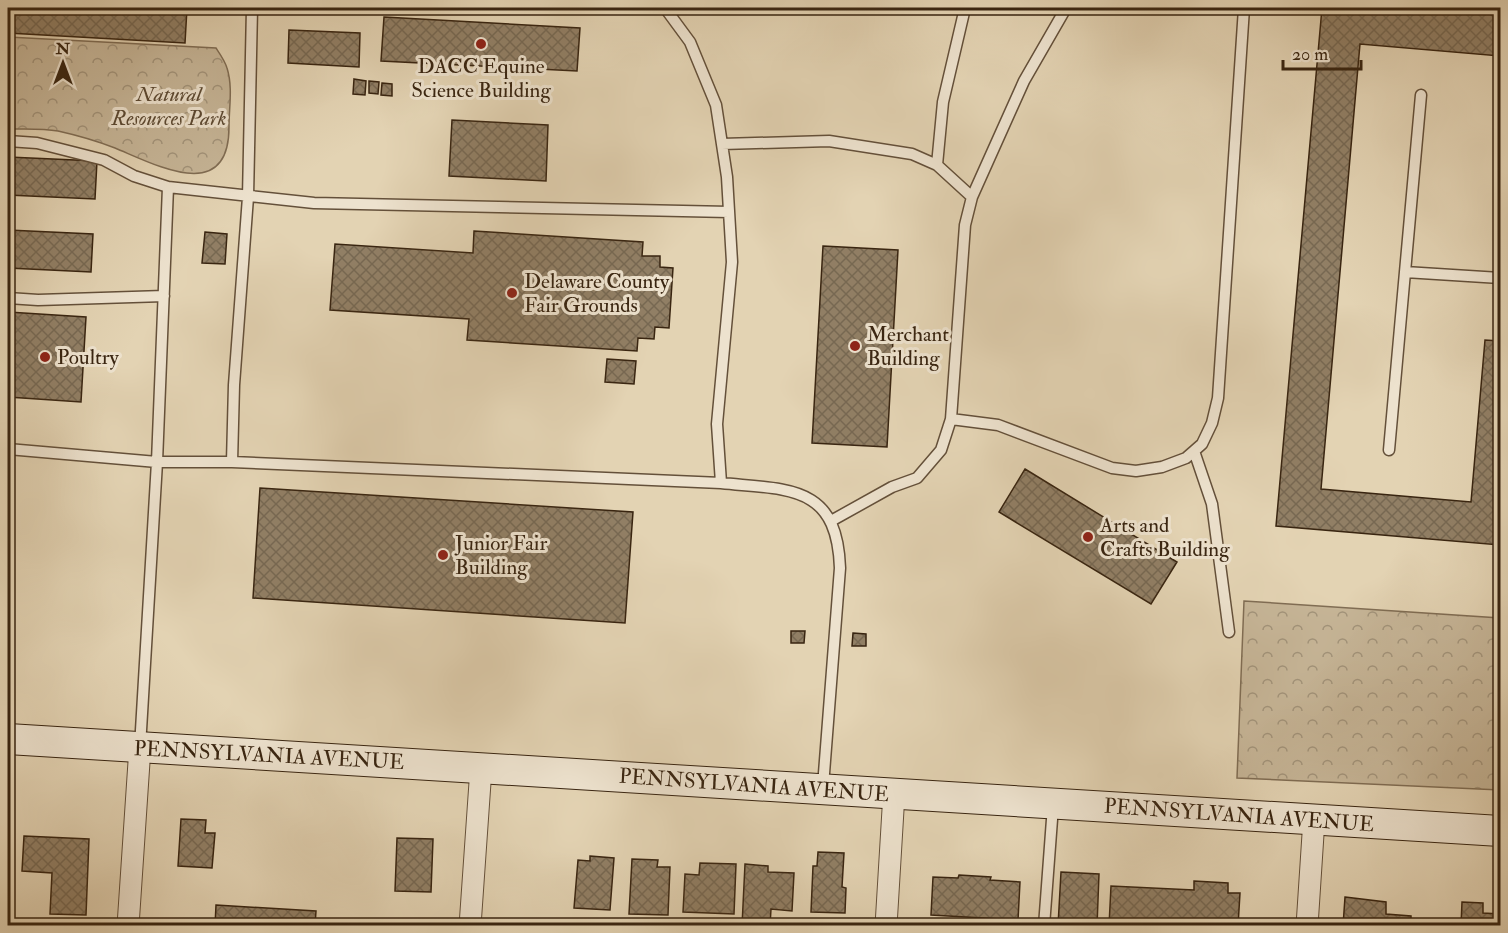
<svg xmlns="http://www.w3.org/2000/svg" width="1508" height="933" font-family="'IM FELL Double Pica',serif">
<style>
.forest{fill:url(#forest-crowns);stroke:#806d54;stroke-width:1.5}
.building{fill:url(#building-cross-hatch);stroke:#392511;stroke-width:1.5}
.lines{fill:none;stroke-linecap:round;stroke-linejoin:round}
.lane-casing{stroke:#64503a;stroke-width:13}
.street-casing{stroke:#64503a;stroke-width:23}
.secondary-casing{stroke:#392511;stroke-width:32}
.lane{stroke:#ede2ce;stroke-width:10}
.street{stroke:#ede2ce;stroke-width:21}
.secondary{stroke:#ede2ce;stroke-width:30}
.poi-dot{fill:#8f2418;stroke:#ede2ce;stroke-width:2}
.labels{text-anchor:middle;stroke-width:6;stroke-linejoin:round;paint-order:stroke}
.poi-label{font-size:21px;fill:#392511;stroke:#ede2ce;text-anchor:start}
.park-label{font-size:21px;font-style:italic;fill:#5c4932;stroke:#ede2ce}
.street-label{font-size:21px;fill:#392511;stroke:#ede2ce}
</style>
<defs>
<pattern id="forest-crowns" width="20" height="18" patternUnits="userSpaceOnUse" patternTransform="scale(1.5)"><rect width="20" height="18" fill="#c6b597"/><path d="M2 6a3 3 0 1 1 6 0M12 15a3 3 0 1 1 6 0" fill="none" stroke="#a2937a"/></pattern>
<pattern id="building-cross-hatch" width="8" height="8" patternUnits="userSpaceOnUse" patternTransform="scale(1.5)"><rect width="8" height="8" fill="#917f65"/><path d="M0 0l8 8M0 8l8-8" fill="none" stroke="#776852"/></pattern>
</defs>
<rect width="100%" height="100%" fill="#e3d3b3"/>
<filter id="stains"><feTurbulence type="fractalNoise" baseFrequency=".00333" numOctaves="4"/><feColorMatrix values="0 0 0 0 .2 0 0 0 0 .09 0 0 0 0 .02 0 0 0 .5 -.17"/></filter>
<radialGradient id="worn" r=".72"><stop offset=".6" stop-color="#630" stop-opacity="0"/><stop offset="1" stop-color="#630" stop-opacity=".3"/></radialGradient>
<!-- forest -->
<path class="forest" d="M 8,37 L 216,48 C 220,54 225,61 227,68 C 233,87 229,107 229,127 C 229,205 156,165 115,148 C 97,141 76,135 58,131 C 42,128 24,129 8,129 Z
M 1244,601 L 1500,618 L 1500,790 L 1237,778 Z"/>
<!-- building -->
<path class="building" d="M 8,8 L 187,8 L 185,43 L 8,33 Z
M 1322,8 L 1420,8 L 1500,15 L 1500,56 L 1360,44 L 1321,489 L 1471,502 L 1485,340 L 1500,341 L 1500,545 L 1276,526 Z
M 384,17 L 580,28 L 577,71 L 381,61 Z
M 289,30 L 360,33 L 359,67 L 288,63 Z
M 354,79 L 366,81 L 365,95 L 353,94 Z
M 369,81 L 379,82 L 378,94 L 369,93 Z
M 382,83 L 392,84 L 392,96 L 381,95 Z
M 452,120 L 548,125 L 546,181 L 449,176 Z
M 8,157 L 97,161 L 95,199 L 8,195 Z
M 8,230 L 93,234 L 91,272 L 8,268 Z
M 474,231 L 643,242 L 642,256 L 660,256 L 660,267 L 673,268 L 669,328 L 655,327 L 654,339 L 638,338 L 637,351 L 467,340 L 469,319 L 330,310 L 335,244 L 473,253 Z
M 205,232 L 227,234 L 225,264 L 202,263 Z
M 823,246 L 898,250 L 887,447 L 812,443 Z
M 8,312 L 86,317 L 81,402 L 8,397 Z
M 607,359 L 636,361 L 634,384 L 605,382 Z
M 1025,469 L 1177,562 L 1151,604 L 999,512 Z
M 260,488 L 633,512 L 625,623 L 253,598 Z
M 791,631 L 805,631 L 804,643 L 791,643 Z
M 853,633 L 866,634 L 866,646 L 852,646 Z
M 181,819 L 206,820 L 205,833 L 215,833 L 212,868 L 178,866 Z
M 24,836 L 89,839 L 86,915 L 50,914 L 52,873 L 22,871 Z
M 397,838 L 433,839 L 431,892 L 395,891 Z
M 818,852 L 844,853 L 842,887 L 846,888 L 845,913 L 811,912 L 813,866 L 817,866 Z
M 590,856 L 614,858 L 610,910 L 574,908 L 578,860 L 590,861 Z
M 632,859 L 658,860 L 657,867 L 670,867 L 668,915 L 629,914 Z
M 700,863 L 736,864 L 734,914 L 683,912 L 685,874 L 699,875 Z
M 745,864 L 768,866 L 768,872 L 794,873 L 792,911 L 771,909 L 770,926 L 742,926 Z
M 1061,872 L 1099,874 L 1097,926 L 1058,926 Z
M 959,875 L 991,877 L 990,880 L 1020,882 L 1018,920 L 931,915 L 933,877 L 958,878 Z
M 1194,881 L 1228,883 L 1228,893 L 1240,893 L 1238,926 L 1109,926 L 1111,886 L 1194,890 Z
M 1345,897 L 1386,902 L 1386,914 L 1411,916 L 1411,926 L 1343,926 Z
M 1462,902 L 1483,903 L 1483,913 L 1500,914 L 1500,926 L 1461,926 Z
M 216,905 L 316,911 L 315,926 L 215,926 Z"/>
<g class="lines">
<!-- lane casing -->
<g class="lane-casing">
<path id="lane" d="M 665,8 L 690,42 L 716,105 L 727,177 L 732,262 L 717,424 L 721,483
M 1421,95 L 1405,272 L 1500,278
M 8,141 L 37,143 L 104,160 L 134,176 L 168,187 L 314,203 L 729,212
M 722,144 L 829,141 L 912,154 L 937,165 L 972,197
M 937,165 L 943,102 L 965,8
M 8,298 L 38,300 L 164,296
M 951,419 L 998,425 L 1112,468 L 1136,471 L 1162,467 L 1186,458 L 1202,444 L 1212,423 L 1218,398 L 1244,8
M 8,449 L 157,462 L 232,462 L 721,483 C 789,490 837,484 840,568 L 823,786
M 1389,450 L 1405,272
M 1194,451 L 1212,504 L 1229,632
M 232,462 L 234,385 L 248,197 L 252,8
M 831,521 L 892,487 L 917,478 L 941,450 L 951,419 L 965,225 L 972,197 L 1024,81 L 1066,8
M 140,747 L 157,462 L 168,187
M 1044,926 L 1053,806"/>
</g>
<!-- street casing -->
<g class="street-casing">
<path id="street" d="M 128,926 L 140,747
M 470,926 L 481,768
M 886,926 L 894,793
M 1307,926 L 1314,819"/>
</g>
<!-- secondary casing -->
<g class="secondary-casing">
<path id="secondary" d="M 8,739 L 1500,831"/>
</g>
<!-- lane -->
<use href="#lane" class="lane"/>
<!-- street -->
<use href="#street" class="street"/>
<!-- secondary -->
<use href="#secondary" class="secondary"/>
</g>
<!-- markers -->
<g class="poi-dot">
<circle cx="481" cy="44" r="6"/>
<circle cx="512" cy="293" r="6"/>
<circle cx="855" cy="346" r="6"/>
<circle cx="45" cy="357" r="6"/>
<circle cx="1088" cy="537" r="6"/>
<circle cx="443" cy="555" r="6"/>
</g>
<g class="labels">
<!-- poi labels -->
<g class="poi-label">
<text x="481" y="73" text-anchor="middle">DACC Equine<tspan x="481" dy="24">Science Building</tspan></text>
<text x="524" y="288">Delaware County<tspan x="524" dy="24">Fair Grounds</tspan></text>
<text x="867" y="341">Merchant<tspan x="867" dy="24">Building</tspan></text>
<text x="57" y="364">Poultry</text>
<text x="1100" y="532">Arts and<tspan x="1100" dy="24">Crafts Building</tspan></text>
<text x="455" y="550">Junior Fair<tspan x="455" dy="24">Building</tspan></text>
</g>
<!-- park labels -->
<g class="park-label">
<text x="169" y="101">Natural<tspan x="169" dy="24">Resources Park</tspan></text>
</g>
<!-- street labels -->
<g class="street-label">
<text transform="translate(269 755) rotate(3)" y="7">PENNSYLVANIA AVENUE</text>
<text transform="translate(754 785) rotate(4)" y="7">PENNSYLVANIA AVENUE</text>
<text transform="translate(1239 815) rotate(4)" y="7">PENNSYLVANIA AVENUE</text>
</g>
</g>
<!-- margin -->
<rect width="1508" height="933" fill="none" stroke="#e3d3b3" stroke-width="30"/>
<rect x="9" y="9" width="1490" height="915" fill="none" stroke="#392511" stroke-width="3"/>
<rect x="15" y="15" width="1478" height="903" fill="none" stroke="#392511" stroke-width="1.5"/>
<!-- north arrow -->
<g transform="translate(63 63)" stroke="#ede2ce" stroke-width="4.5" paint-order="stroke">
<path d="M0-4.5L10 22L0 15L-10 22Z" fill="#392511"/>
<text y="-9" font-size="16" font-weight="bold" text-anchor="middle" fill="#392511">N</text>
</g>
<!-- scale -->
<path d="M1283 60v9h78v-9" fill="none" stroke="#392511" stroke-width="3"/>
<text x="1292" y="60" font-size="18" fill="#392511" stroke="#ede2ce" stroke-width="4.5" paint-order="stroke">20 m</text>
<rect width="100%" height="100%" filter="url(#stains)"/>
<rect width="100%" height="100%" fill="url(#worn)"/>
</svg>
